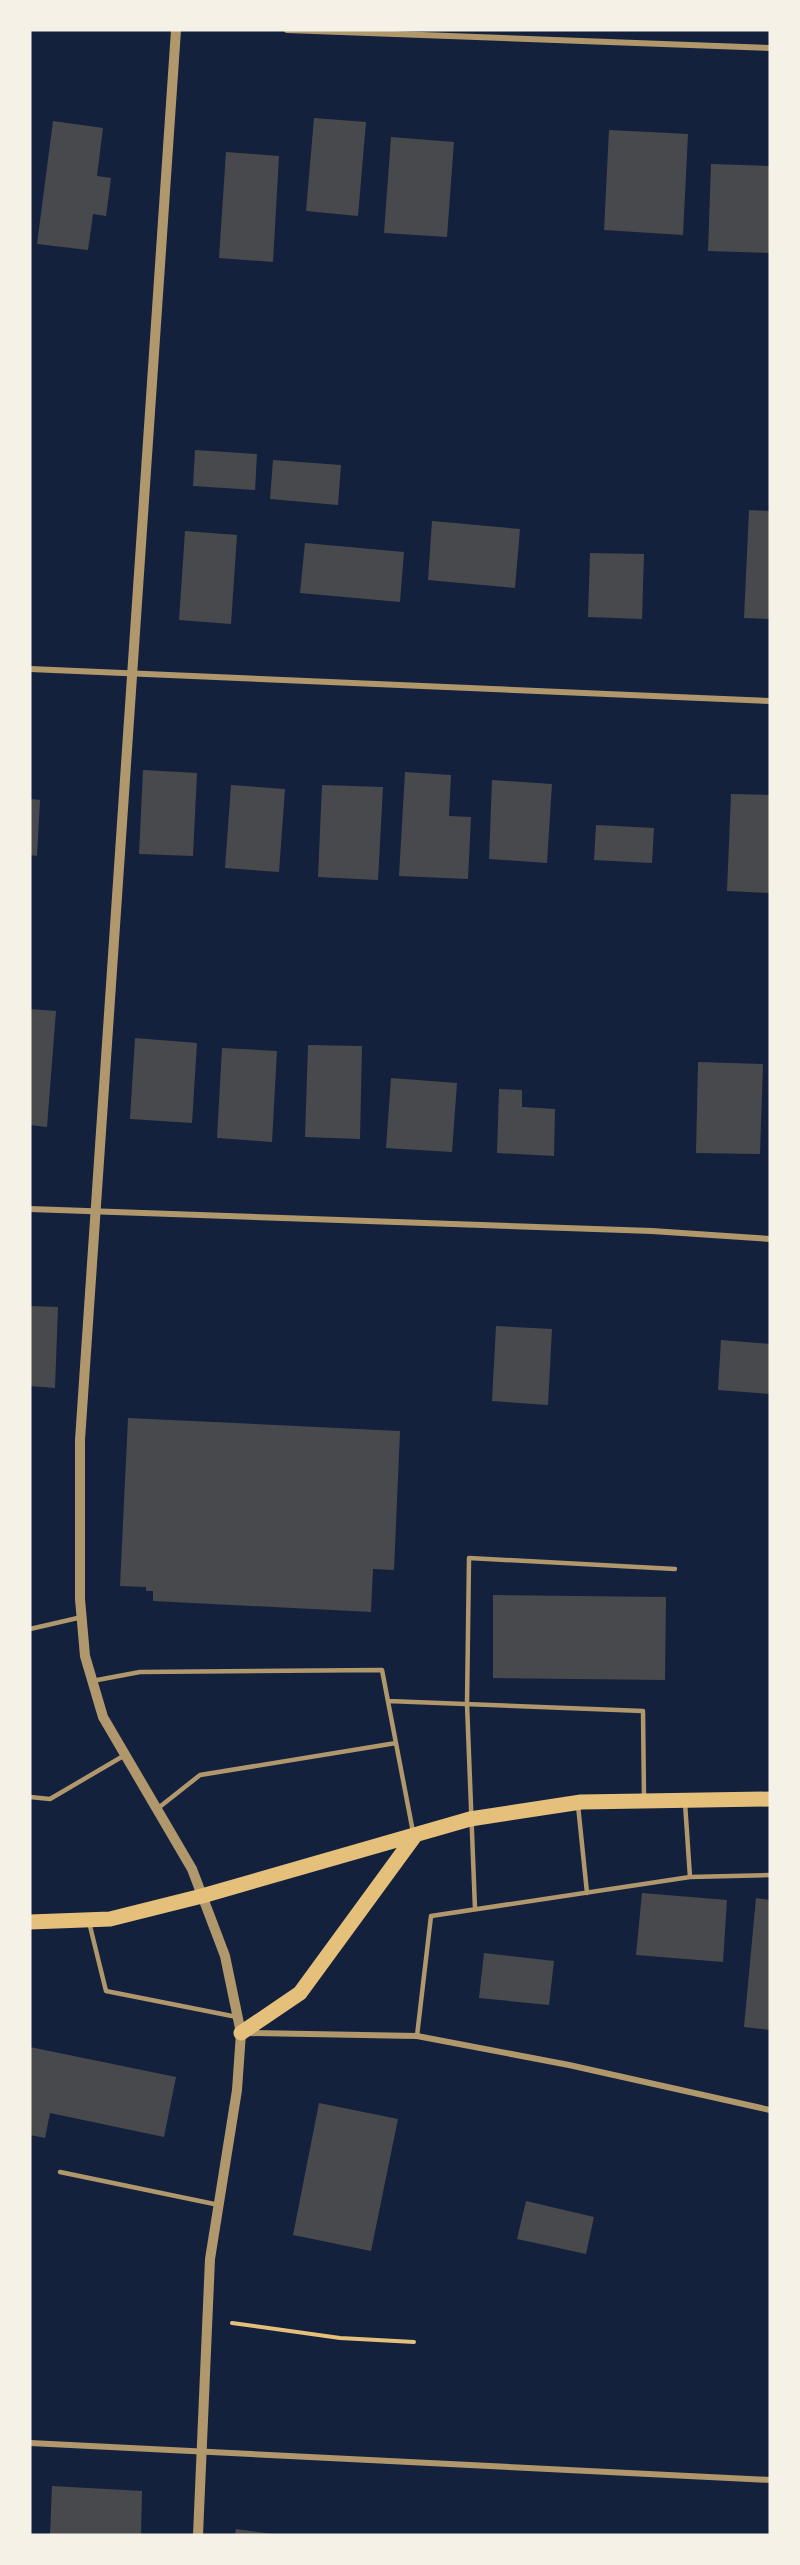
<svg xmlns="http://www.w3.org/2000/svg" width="800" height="2565" font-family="'DM Sans',sans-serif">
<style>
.building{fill:#48494c}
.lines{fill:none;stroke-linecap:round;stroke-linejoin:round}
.path{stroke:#e5c07b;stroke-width:4}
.service{stroke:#b1986c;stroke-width:4.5}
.minor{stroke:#b1986c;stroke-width:6}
.tertiary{stroke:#b1986c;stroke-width:10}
.primary{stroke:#e5c07b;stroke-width:15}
</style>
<rect width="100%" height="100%" fill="#14213d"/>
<!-- building -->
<path class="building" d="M 314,118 L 366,122 L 358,216 L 306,211 Z
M 53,121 L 103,128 L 97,176 L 111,178 L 106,216 L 93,214 L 88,250 L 37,244 Z
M 609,130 L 688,134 L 683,235 L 604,230 Z
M 391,137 L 454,142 L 447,237 L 384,233 Z
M 226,152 L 279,156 L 273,262 L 219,258 Z
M 711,164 L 770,166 L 770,253 L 708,251 Z
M 195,450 L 257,454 L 255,490 L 193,486 Z
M 273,460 L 341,465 L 338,505 L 270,499 Z
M 749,510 L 770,511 L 770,619 L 744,618 Z
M 432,521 L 520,529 L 515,588 L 428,580 Z
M 185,531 L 237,535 L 231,624 L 179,620 Z
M 305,543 L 404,552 L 400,602 L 300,593 Z
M 590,553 L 644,554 L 642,619 L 588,617 Z
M 143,770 L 197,773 L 193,856 L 139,854 Z
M 405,772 L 451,775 L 449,816 L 471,817 L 468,879 L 399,876 Z
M 492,780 L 552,784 L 547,863 L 489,859 Z
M 231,785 L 285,789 L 279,872 L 225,868 Z
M 322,785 L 383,787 L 378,880 L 318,877 Z
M 731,794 L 770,795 L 770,893 L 727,891 Z
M 30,799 L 40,800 L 37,856 L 30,855 Z
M 596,825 L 654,828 L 652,863 L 594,860 Z
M 30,1009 L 56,1011 L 47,1127 L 30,1125 Z
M 135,1038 L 197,1043 L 192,1123 L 130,1119 Z
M 308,1045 L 362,1046 L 360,1139 L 305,1137 Z
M 222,1048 L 277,1051 L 272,1142 L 217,1138 Z
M 698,1062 L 763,1064 L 760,1154 L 696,1153 Z
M 391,1078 L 457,1083 L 452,1152 L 386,1148 Z
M 499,1089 L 522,1090 L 522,1107 L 555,1109 L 554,1156 L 497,1153 Z
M 30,1306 L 58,1307 L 55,1388 L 30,1386 Z
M 496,1326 L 552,1329 L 548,1405 L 492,1401 Z
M 721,1340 L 770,1344 L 770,1394 L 718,1390 Z
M 128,1418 L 400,1431 L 394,1570 L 373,1569 L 371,1612 L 153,1601 L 153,1591 L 146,1591 L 146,1587 L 120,1586 Z
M 493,1595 L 666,1597 L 665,1680 L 493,1678 Z
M 642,1893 L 727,1900 L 723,1962 L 636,1955 Z
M 756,1898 L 770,1900 L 770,2030 L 744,2027 Z
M 484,1953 L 554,1961 L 549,2005 L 479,1998 Z
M 30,2047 L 176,2077 L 164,2137 L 50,2113 L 45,2138 L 30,2135 Z
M 319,2103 L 398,2119 L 371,2251 L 293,2235 Z
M 526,2201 L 594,2217 L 586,2254 L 517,2239 Z
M 52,2486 L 142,2491 L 141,2535 L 50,2535 Z
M 236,2529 L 273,2534 L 273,2535 L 235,2535 Z"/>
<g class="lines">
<!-- path -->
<path class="path" d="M 232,2323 L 340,2338 L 414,2342"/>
<!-- service -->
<path class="service" d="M 30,1629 L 82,1617
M 92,1681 L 140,1672 L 382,1670 L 413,1832
M 388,1701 L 643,1711 L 644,1798
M 30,1797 L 50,1799 L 125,1755
M 685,1803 L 690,1877
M 578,1805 L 587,1893
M 157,1809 L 200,1775 L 396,1743
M 475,1909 L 467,1704 L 469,1558 L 675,1569
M 89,1922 L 106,1991 L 237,2017
M 417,2036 L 431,1916 L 690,1877 L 770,1875
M 60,2172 L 219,2205"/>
<!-- minor -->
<path class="minor" d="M 287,30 L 770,48
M 30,669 L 770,701
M 30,1209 L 652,1231 L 770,1239
M 248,2033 L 417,2036 L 569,2065 L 770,2110
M 30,2443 L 770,2480"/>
<!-- tertiary -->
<path class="tertiary" d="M 176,30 L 80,1440 L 80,1599 L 85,1656 L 103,1717 L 192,1869 L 225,1956 L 241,2033 L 237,2090 L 210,2259 L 198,2535"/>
<!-- primary -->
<path class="primary" d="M 30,1922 L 110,1919 L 202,1896 L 470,1819 L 581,1802 L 770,1799
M 241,2033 L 300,1993 L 414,1837"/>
</g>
<!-- border -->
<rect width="800" height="2565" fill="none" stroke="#f6f1e7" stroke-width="63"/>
</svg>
